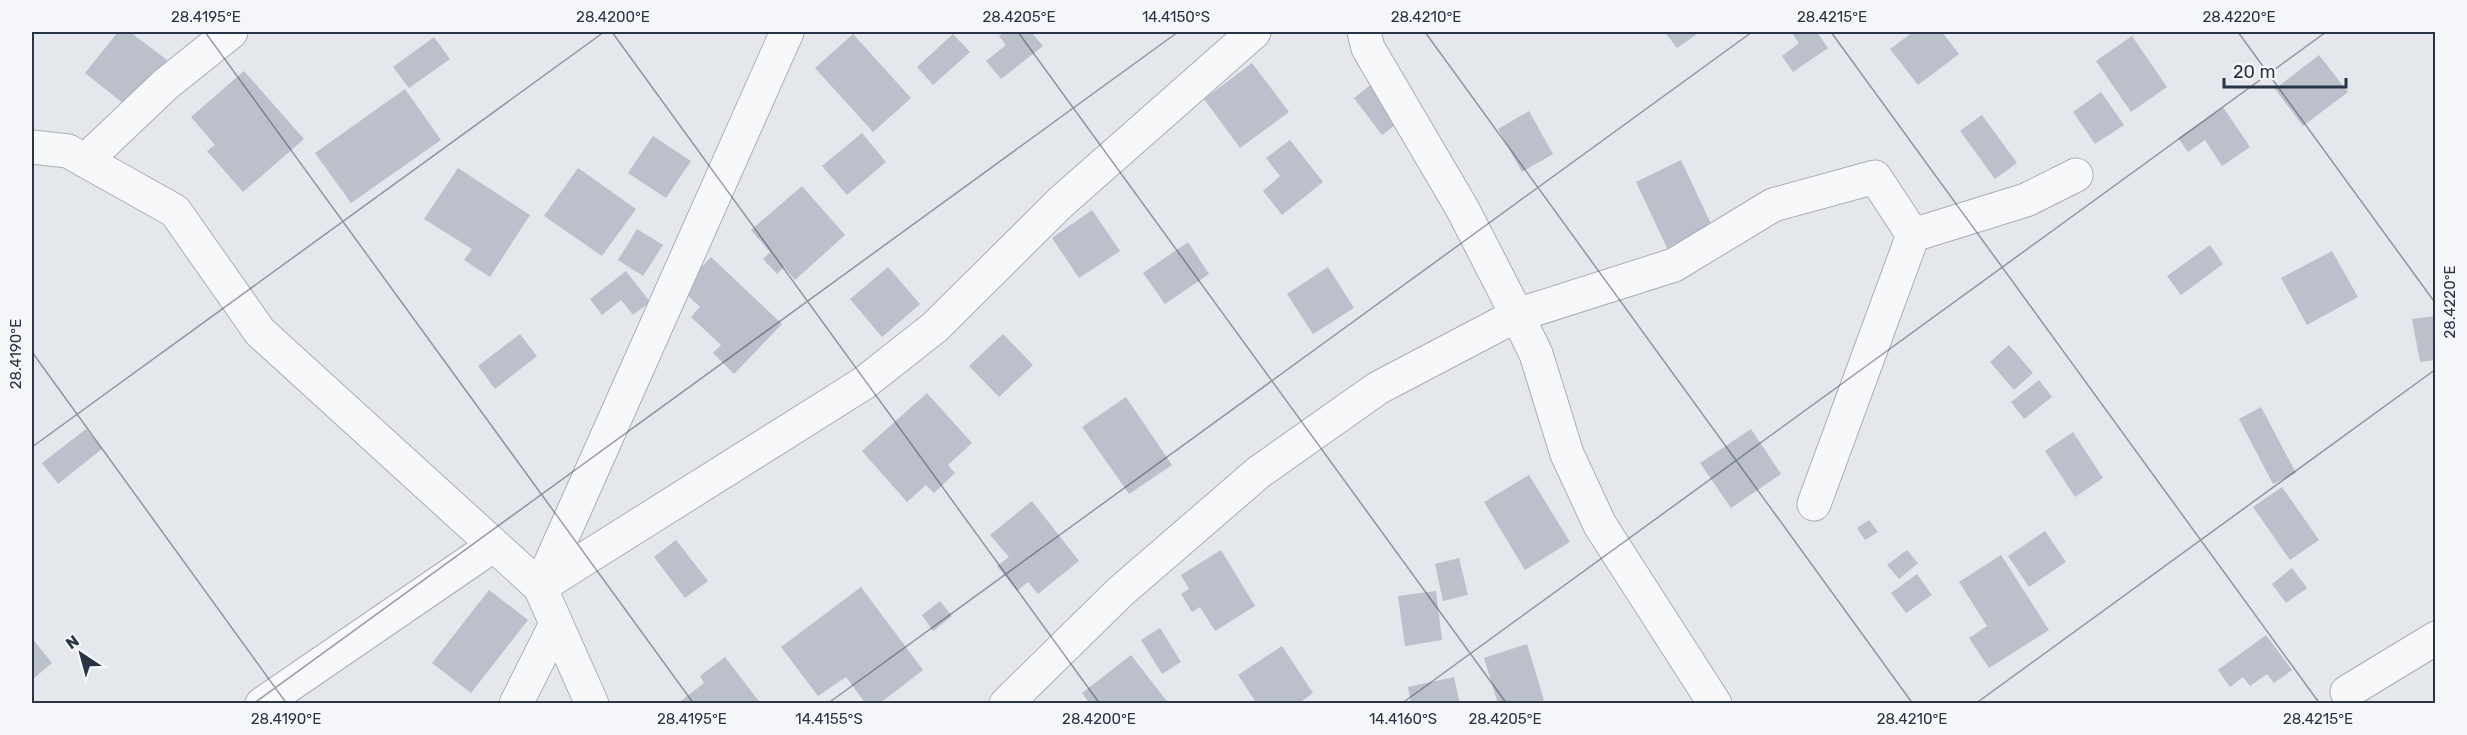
<svg xmlns="http://www.w3.org/2000/svg" width="2467" height="735" font-family="Rubik,sans-serif">
<style>
.building{fill:#bbc0ca}
.lines{fill:none;stroke-linecap:round;stroke-linejoin:round}
.minor-casing{stroke:#a9aeb7;stroke-width:35}
.minor{stroke:#f7f8fa;stroke-width:33}
.ticks{fill:none;stroke:#2b3445;stroke-width:1.5;stroke-opacity:0.45}
.neatline{fill:none;stroke:#2b3445;stroke-width:2}
.ticks-label{font-size:15px;text-anchor:middle;fill:#2b3445}
</style>
<rect width="100%" height="100%" fill="#e4e7ec"/>
<!-- building -->
<path class="building" d="M 118,32 L 130,32 L 167,60 L 129,108 L 85,73 Z
M 1004,32 L 1031,32 L 1043,46 L 1001,79 L 986,61 L 1006,45 L 999,36 Z
M 1665,32 L 1700,32 L 1677,48 Z
M 1791,32 L 1817,32 L 1828,48 L 1793,72 L 1782,56 L 1799,43 Z
M 1913,32 L 1942,32 L 1959,54 L 1918,85 L 1890,49 Z
M 853,34 L 911,98 L 873,132 L 815,68 Z
M 953,34 L 970,52 L 933,85 L 917,67 Z
M 2132,36 L 2167,87 L 2131,112 L 2096,61 Z
M 434,37 L 450,59 L 409,88 L 393,67 Z
M 2319,55 L 2348,92 L 2303,126 L 2275,89 Z
M 1252,63 L 1289,112 L 1240,148 L 1204,99 Z
M 244,71 L 304,139 L 243,192 L 207,151 L 215,145 L 191,117 Z
M 1387,72 L 1416,109 L 1382,135 L 1354,98 Z
M 405,89 L 441,140 L 351,203 L 315,153 Z
M 2101,92 L 2124,125 L 2095,144 L 2073,112 Z
M 2223,107 L 2250,147 L 2222,166 L 2205,140 L 2188,152 L 2178,138 Z
M 1529,111 L 1553,154 L 1522,172 L 1498,129 Z
M 1982,115 L 2017,163 L 1995,179 L 1960,131 Z
M 862,133 L 886,162 L 847,195 L 822,166 Z
M 653,136 L 691,161 L 666,198 L 628,173 Z
M 1290,140 L 1323,182 L 1282,215 L 1263,191 L 1280,176 L 1266,158 Z
M 1681,160 L 1713,228 L 1668,250 L 1636,182 Z
M 458,168 L 530,215 L 490,277 L 464,260 L 472,249 L 424,219 Z
M 578,168 L 636,209 L 602,256 L 544,216 Z
M 802,186 L 845,235 L 795,280 L 784,267 L 777,274 L 763,259 L 770,252 L 751,230 Z
M 1092,210 L 1120,251 L 1079,278 L 1052,238 Z
M 637,229 L 663,245 L 643,276 L 618,260 Z
M 1188,242 L 1209,274 L 1165,304 L 1143,273 Z
M 2210,245 L 2223,264 L 2181,295 L 2167,276 Z
M 2332,251 L 2358,297 L 2307,325 L 2281,278 Z
M 711,257 L 782,324 L 734,374 L 713,353 L 721,345 L 691,317 L 700,307 L 681,289 Z
M 888,267 L 920,304 L 882,337 L 850,299 Z
M 1328,267 L 1354,308 L 1313,334 L 1287,294 Z
M 626,271 L 650,302 L 633,315 L 621,300 L 602,315 L 590,299 Z
M 2436,316 L 2436,360 L 2420,362 L 2412,319 Z
M 520,334 L 537,356 L 495,389 L 478,366 Z
M 1003,334 L 1033,365 L 999,397 L 969,366 Z
M 2009,345 L 2033,373 L 2014,390 L 1990,362 Z
M 2039,380 L 2052,397 L 2024,419 L 2011,402 Z
M 927,393 L 972,443 L 948,465 L 955,473 L 934,493 L 926,485 L 907,502 L 862,451 Z
M 1126,397 L 1172,465 L 1129,494 L 1082,427 Z
M 2261,407 L 2296,473 L 2273,484 L 2239,419 Z
M 86,429 L 102,449 L 58,484 L 42,463 Z
M 1751,429 L 1781,474 L 1731,508 L 1700,463 Z
M 2073,432 L 2103,478 L 2075,497 L 2045,451 Z
M 1529,475 L 1570,542 L 1525,570 L 1484,502 Z
M 2282,487 L 2319,540 L 2290,560 L 2253,507 Z
M 1032,501 L 1079,561 L 1038,594 L 1028,582 L 1017,591 L 997,566 L 1009,557 L 990,535 Z
M 1869,520 L 1878,532 L 1865,540 L 1857,528 Z
M 2045,531 L 2066,562 L 2029,587 L 2008,556 Z
M 676,540 L 708,581 L 685,598 L 654,557 Z
M 1221,550 L 1255,606 L 1215,631 L 1200,607 L 1192,612 L 1181,594 L 1189,589 L 1181,575 Z
M 1907,550 L 1918,563 L 1899,579 L 1887,565 Z
M 2001,555 L 2049,630 L 1989,668 L 1969,638 L 1987,626 L 1959,582 Z
M 1459,558 L 1468,595 L 1443,601 L 1435,564 Z
M 2292,568 L 2307,588 L 2286,603 L 2272,584 Z
M 1917,574 L 1932,595 L 1906,613 L 1891,593 Z
M 861,587 L 923,670 L 879,704 L 866,704 L 846,677 L 818,696 L 781,647 Z
M 489,590 L 528,620 L 471,693 L 432,663 Z
M 1436,591 L 1442,640 L 1405,646 L 1398,596 Z
M 940,601 L 952,616 L 933,631 L 922,615 Z
M 1160,628 L 1181,662 L 1162,674 L 1141,640 Z
M 2266,635 L 2292,670 L 2274,683 L 2267,674 L 2250,686 L 2243,677 L 2230,687 L 2218,670 Z
M 32,638 L 52,663 L 33,679 L 32,678 Z
M 1527,644 L 1544,700 L 1535,704 L 1498,704 L 1484,658 Z
M 1282,646 L 1313,693 L 1298,704 L 1257,704 L 1238,675 Z
M 1131,655 L 1169,704 L 1090,704 L 1082,693 Z
M 725,657 L 761,704 L 677,704 L 704,683 L 700,676 Z
M 1454,677 L 1460,704 L 1411,704 L 1408,687 Z"/>
<g class="lines">
<!-- minor casing -->
<g class="minor-casing">
<path id="minor" d="M 787,32 L 540,587 L 864,383 L 935,327 L 1061,202 L 1254,32
M 1364,32 L 1368,48 L 1375,60 L 1462,208 L 1517,315 L 1536,354 L 1567,454 L 1600,525 L 1715,704
M 32,147 L 68,151 L 175,211 L 260,332 L 540,587 L 592,704
M 85,161 L 166,84 L 231,32
M 1913,235 L 2026,200 L 2076,175
M 2347,692 L 2436,638
M 262,704 L 494,545
M 516,704 L 556,624
M 1006,704 L 1120,592 L 1259,472 L 1378,388 L 1517,315 L 1674,265 L 1773,205 L 1875,177 L 1913,235 L 1814,504"/>
</g>
<!-- minor -->
<use href="#minor" class="minor"/>
</g>
<!-- ticks -->
<path class="ticks" d="M 205,32 L 694,704M 612,32 L 1100,704M 1018,32 L 1507,704M 1425,32 L 1913,704M 1831,32 L 2320,704M 2238,32 L 2436,304M 32,352 L 287,704M 32,447 L 604,32M 253,704 L 1178,32M 827,704 L 1752,32M 1401,704 L 2326,32M 1975,704 L 2436,369"/>
<!-- border -->
<rect width="2467" height="735" fill="none" stroke="#f4f6f9" stroke-width="66"/>
<!-- north arrow -->
<g transform="translate(81 654) rotate(324)" stroke="#f4f6f9" stroke-width="4.5" paint-order="stroke">
<path d="M0-4.5L10 22L0 15L-10 22Z" fill="#2b3445"/>
<text y="-9" font-size="16" font-weight="bold" text-anchor="middle" fill="#2b3445">N</text>
</g>
<!-- scale -->
<path d="M2224 78v9h122v-9" fill="none" stroke="#2b3445" stroke-width="3"/>
<text x="2233" y="78" font-size="18" fill="#2b3445" stroke="#f4f6f9" stroke-width="4.5" paint-order="stroke">20 m</text>
<rect x="33" y="33" width="2401" height="669" class="neatline"/>
<g class="ticks-label">
<text x="206" y="22">28.4195°E</text>
<text x="613" y="22">28.4200°E</text>
<text x="1019" y="22">28.4205°E</text>
<text x="1176" y="22">14.4150°S</text>
<text x="1426" y="22">28.4210°E</text>
<text x="1832" y="22">28.4215°E</text>
<text x="2239" y="22">28.4220°E</text>
<text transform="translate(2450 302) rotate(-90)" y="5">28.4220°E</text>
<text transform="translate(16 354) rotate(-90)" y="5">28.4190°E</text>
<text x="286" y="724">28.4190°E</text>
<text x="692" y="724">28.4195°E</text>
<text x="829" y="724">14.4155°S</text>
<text x="1099" y="724">28.4200°E</text>
<text x="1403" y="724">14.4160°S</text>
<text x="1505" y="724">28.4205°E</text>
<text x="1912" y="724">28.4210°E</text>
<text x="2318" y="724">28.4215°E</text>
</g>
</svg>
